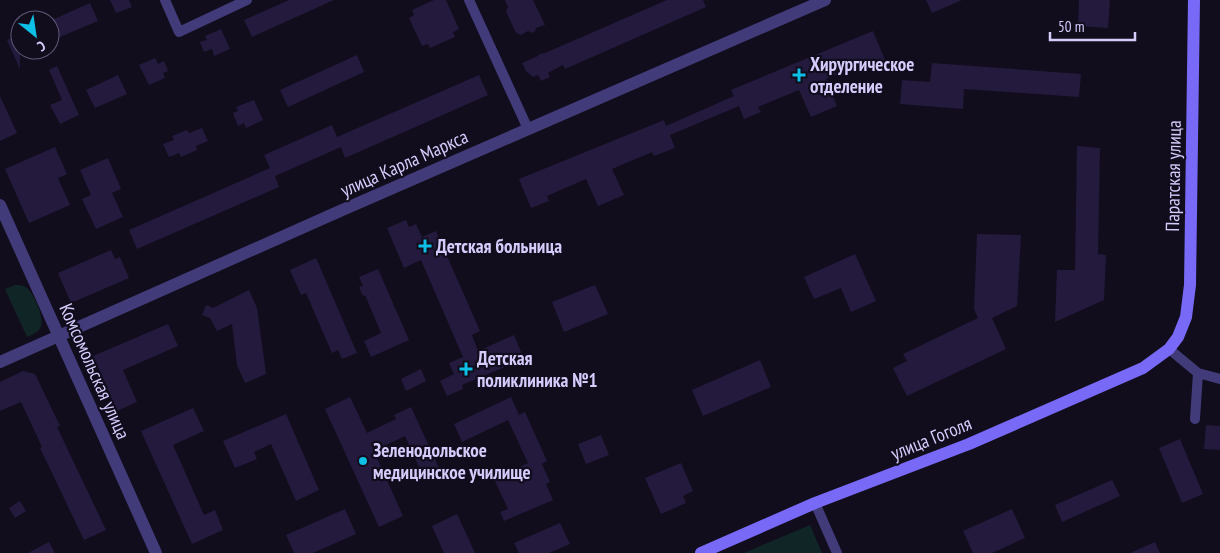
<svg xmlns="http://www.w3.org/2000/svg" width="1220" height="553" font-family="'PT Sans Narrow',sans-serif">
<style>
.green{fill:#102526}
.building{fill:#241a3d}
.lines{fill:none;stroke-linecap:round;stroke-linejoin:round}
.minor{stroke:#423b79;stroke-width:10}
.tertiary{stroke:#423b79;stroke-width:12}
.secondary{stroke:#7869f6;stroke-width:12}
.poi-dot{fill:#0ebfe6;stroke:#110d1d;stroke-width:2}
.labels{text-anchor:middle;stroke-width:4.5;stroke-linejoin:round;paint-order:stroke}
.poi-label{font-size:19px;font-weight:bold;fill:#d5ccfc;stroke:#110d1d;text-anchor:start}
.street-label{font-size:19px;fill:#d5ccfc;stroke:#110d1d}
</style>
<rect width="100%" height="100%" fill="#110d1d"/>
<!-- green -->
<path class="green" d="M 15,285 C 20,285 23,285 27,288 C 34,294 46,320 40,328 C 38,333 31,335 27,337 L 5,289 Z
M 810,525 L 822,553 L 744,553 Z"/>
<!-- building -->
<path class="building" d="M 110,0 L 129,0 L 132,7 L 116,13 Z
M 289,0 L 334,0 L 252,37 L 244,20 Z
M 434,0 L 446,0 L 459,29 L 453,32 L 455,37 L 430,48 L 428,44 L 422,46 L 409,18 L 414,15 L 412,10 Z
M 505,0 L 533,0 L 545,25 L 536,28 L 535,31 L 532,33 L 528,31 L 521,35 L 516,33 L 506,11 L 508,7 Z
M 667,0 L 703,0 L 706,7 L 565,69 L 563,65 L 548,73 L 550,77 L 541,81 L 538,75 L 533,77 L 526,71 L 522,63 L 538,56 L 539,54 L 545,53 Z
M 926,0 L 962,0 L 932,13 Z
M 1079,0 L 1110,0 L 1108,28 L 1078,26 Z
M 90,3 L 98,21 L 60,37 L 52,20 Z
M 221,29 L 230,49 L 214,56 L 212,49 L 204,52 L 200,42 L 207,40 L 205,36 Z
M 873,31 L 885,60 L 868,68 L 865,62 L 826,79 L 837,106 L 811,117 L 799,90 L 758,107 L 761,112 L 744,119 L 739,106 L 670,135 L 675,148 L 654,156 L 652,152 L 612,169 L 624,195 L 598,206 L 586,179 L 547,196 L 549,201 L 531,208 L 519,179 L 664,120 L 666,126 L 734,96 L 731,90 Z
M 20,34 L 20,69 L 7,40 Z
M 357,55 L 364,72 L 288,107 L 280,90 Z
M 155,58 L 158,64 L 164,61 L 168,71 L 163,73 L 165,78 L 149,85 L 139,65 Z
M 932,63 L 1081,74 L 1079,97 L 964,89 L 963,109 L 900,104 L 902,80 L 930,82 Z
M 57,66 L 79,115 L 60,124 L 50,105 L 62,100 L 49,70 Z
M 118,75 L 127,94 L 95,108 L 86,90 Z
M 479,75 L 488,95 L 345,158 L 341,147 L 275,176 L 279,187 L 137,249 L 129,230 L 270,168 L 264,155 L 332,125 L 337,137 Z
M 0,96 L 17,133 L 0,141 Z
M 254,100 L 263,120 L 246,128 L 244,123 L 238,126 L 233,113 L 238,111 L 236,107 Z
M 202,128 L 208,141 L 196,146 L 197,150 L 181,157 L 179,153 L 169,157 L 163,144 L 174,140 L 172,136 L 187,130 L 189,133 Z
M 1077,146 L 1100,148 L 1098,254 L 1106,255 L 1104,300 L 1055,322 L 1057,270 L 1075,270 Z
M 55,147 L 67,174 L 58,178 L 70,205 L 29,223 L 5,169 Z
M 108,158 L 121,189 L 112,193 L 123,217 L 96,229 L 82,199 L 91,195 L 80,170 Z
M 406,220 L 409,227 L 416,224 L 422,237 L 436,231 L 480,331 L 472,335 L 478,351 L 514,335 L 524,359 L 462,385 L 463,389 L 447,396 L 440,381 L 454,374 L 449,363 L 463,357 L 421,260 L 404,268 L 387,228 Z
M 977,234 L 1021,235 L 1017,306 L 992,318 L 1006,349 L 907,396 L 893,368 L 907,361 L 903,354 L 978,318 L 974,309 Z
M 111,250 L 115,259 L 120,257 L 129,278 L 71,303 L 58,273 Z
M 855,254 L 876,301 L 851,312 L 841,288 L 814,299 L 804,277 Z
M 316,258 L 357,353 L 342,359 L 338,350 L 332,353 L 306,293 L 301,295 L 290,270 Z
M 378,269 L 409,340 L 371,357 L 364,341 L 381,333 L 365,295 L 363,296 L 359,287 L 363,286 L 359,277 Z
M 595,285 L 608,314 L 564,332 L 552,302 Z
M 249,290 L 257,308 L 266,374 L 245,383 L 237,365 L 232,324 L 217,331 L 210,318 L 202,315 L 206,305 L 213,308 Z
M 168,324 L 178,346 L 123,370 L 137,402 L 117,411 L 93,356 Z
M 760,360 L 771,387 L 703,416 L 692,390 Z
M 421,369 L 426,381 L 406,391 L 401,379 Z
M 23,371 L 35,374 L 60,426 L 57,427 L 106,530 L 84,540 L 40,448 L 42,447 L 21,402 L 0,411 L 0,382 Z
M 350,397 L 367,433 L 396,419 L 394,415 L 411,407 L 440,470 L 424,478 L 405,436 L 374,451 L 403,516 L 379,527 L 325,409 Z
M 511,397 L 519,415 L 525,412 L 547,461 L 542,464 L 550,482 L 546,484 L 553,500 L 504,521 L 500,512 L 508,509 L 494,479 L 528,463 L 508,420 L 462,442 L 454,424 Z
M 193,408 L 204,431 L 173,445 L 204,515 L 215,510 L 223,530 L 192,544 L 141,431 Z
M 286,414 L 319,490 L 296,501 L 271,444 L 254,452 L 257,459 L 235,468 L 223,441 Z
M 1206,425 L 1220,426 L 1220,450 L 1204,449 Z
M 601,435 L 609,455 L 586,464 L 578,444 Z
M 1180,439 L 1203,494 L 1182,503 L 1159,448 Z
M 681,463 L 693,491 L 683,496 L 686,503 L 661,514 L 645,478 Z
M 1112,480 L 1120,496 L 1062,522 L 1055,505 Z
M 20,501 L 26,511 L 15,518 L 9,508 Z
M 345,509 L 356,534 L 313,553 L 294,553 L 286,535 Z
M 1012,509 L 1025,538 L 992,553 L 973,553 L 963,531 Z
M 457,514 L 475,553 L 444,553 L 432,526 Z
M 560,523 L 570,544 L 549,553 L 519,553 L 514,543 Z
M 49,542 L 55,553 L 28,553 Z
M 1155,542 L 1160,553 L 1130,553 Z"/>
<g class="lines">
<!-- minor -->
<path class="minor" d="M 165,0 L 179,32 L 247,0
M 469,0 L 528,129
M 1169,349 L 1198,373 L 1220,379
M 1195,419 L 1198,373
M 815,503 L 837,553"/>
<!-- tertiary -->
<path class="tertiary" d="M 0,205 L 156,553
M 0,362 L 340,211 L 825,0"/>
<!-- secondary -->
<path class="secondary" d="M 701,553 L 815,503 L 969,444 L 1143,368 L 1169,349 L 1178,337 L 1186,317 L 1190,285 L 1194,0"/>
</g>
<!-- markers -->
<g class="poi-dot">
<path d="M796.5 67.5h5v5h5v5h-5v5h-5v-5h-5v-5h5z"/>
<path d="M422.5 238.5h5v5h5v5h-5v5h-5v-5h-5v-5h5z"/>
<path d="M463.5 361.5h5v5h5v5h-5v5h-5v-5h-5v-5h5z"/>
<circle cx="363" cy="461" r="5"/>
</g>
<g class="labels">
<!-- poi labels -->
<g class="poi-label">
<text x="810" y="71">Хирургическое<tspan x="810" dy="22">отделение</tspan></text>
<text x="436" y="253">Детская больница</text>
<text x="477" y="365">Детская<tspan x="477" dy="22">поликлиника №1</tspan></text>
<text x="373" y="457">Зеленодольское<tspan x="373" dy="22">медицинское училище</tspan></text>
</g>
<!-- street labels -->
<g class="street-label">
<text transform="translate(404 163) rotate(-24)" y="7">улица Карла Маркса</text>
<text transform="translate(1173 176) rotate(-89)" y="7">Паратская улица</text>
<text transform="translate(95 371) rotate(66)" y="7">Комсомольская улица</text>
<text transform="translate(931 438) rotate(-22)" y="7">улица Гоголя</text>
</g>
</g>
<!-- north arrow -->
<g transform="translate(35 35) rotate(150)"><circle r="24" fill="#110d1d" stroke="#5f5976"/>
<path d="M0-4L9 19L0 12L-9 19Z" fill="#0ebfe6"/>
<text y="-8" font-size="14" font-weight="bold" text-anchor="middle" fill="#d5ccfc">С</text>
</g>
<!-- scale -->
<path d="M1050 32v8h85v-8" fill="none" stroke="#d5ccfc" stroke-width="2.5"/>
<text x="1058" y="32" font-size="15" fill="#d5ccfc" stroke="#110d1d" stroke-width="4" paint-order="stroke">50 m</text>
</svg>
